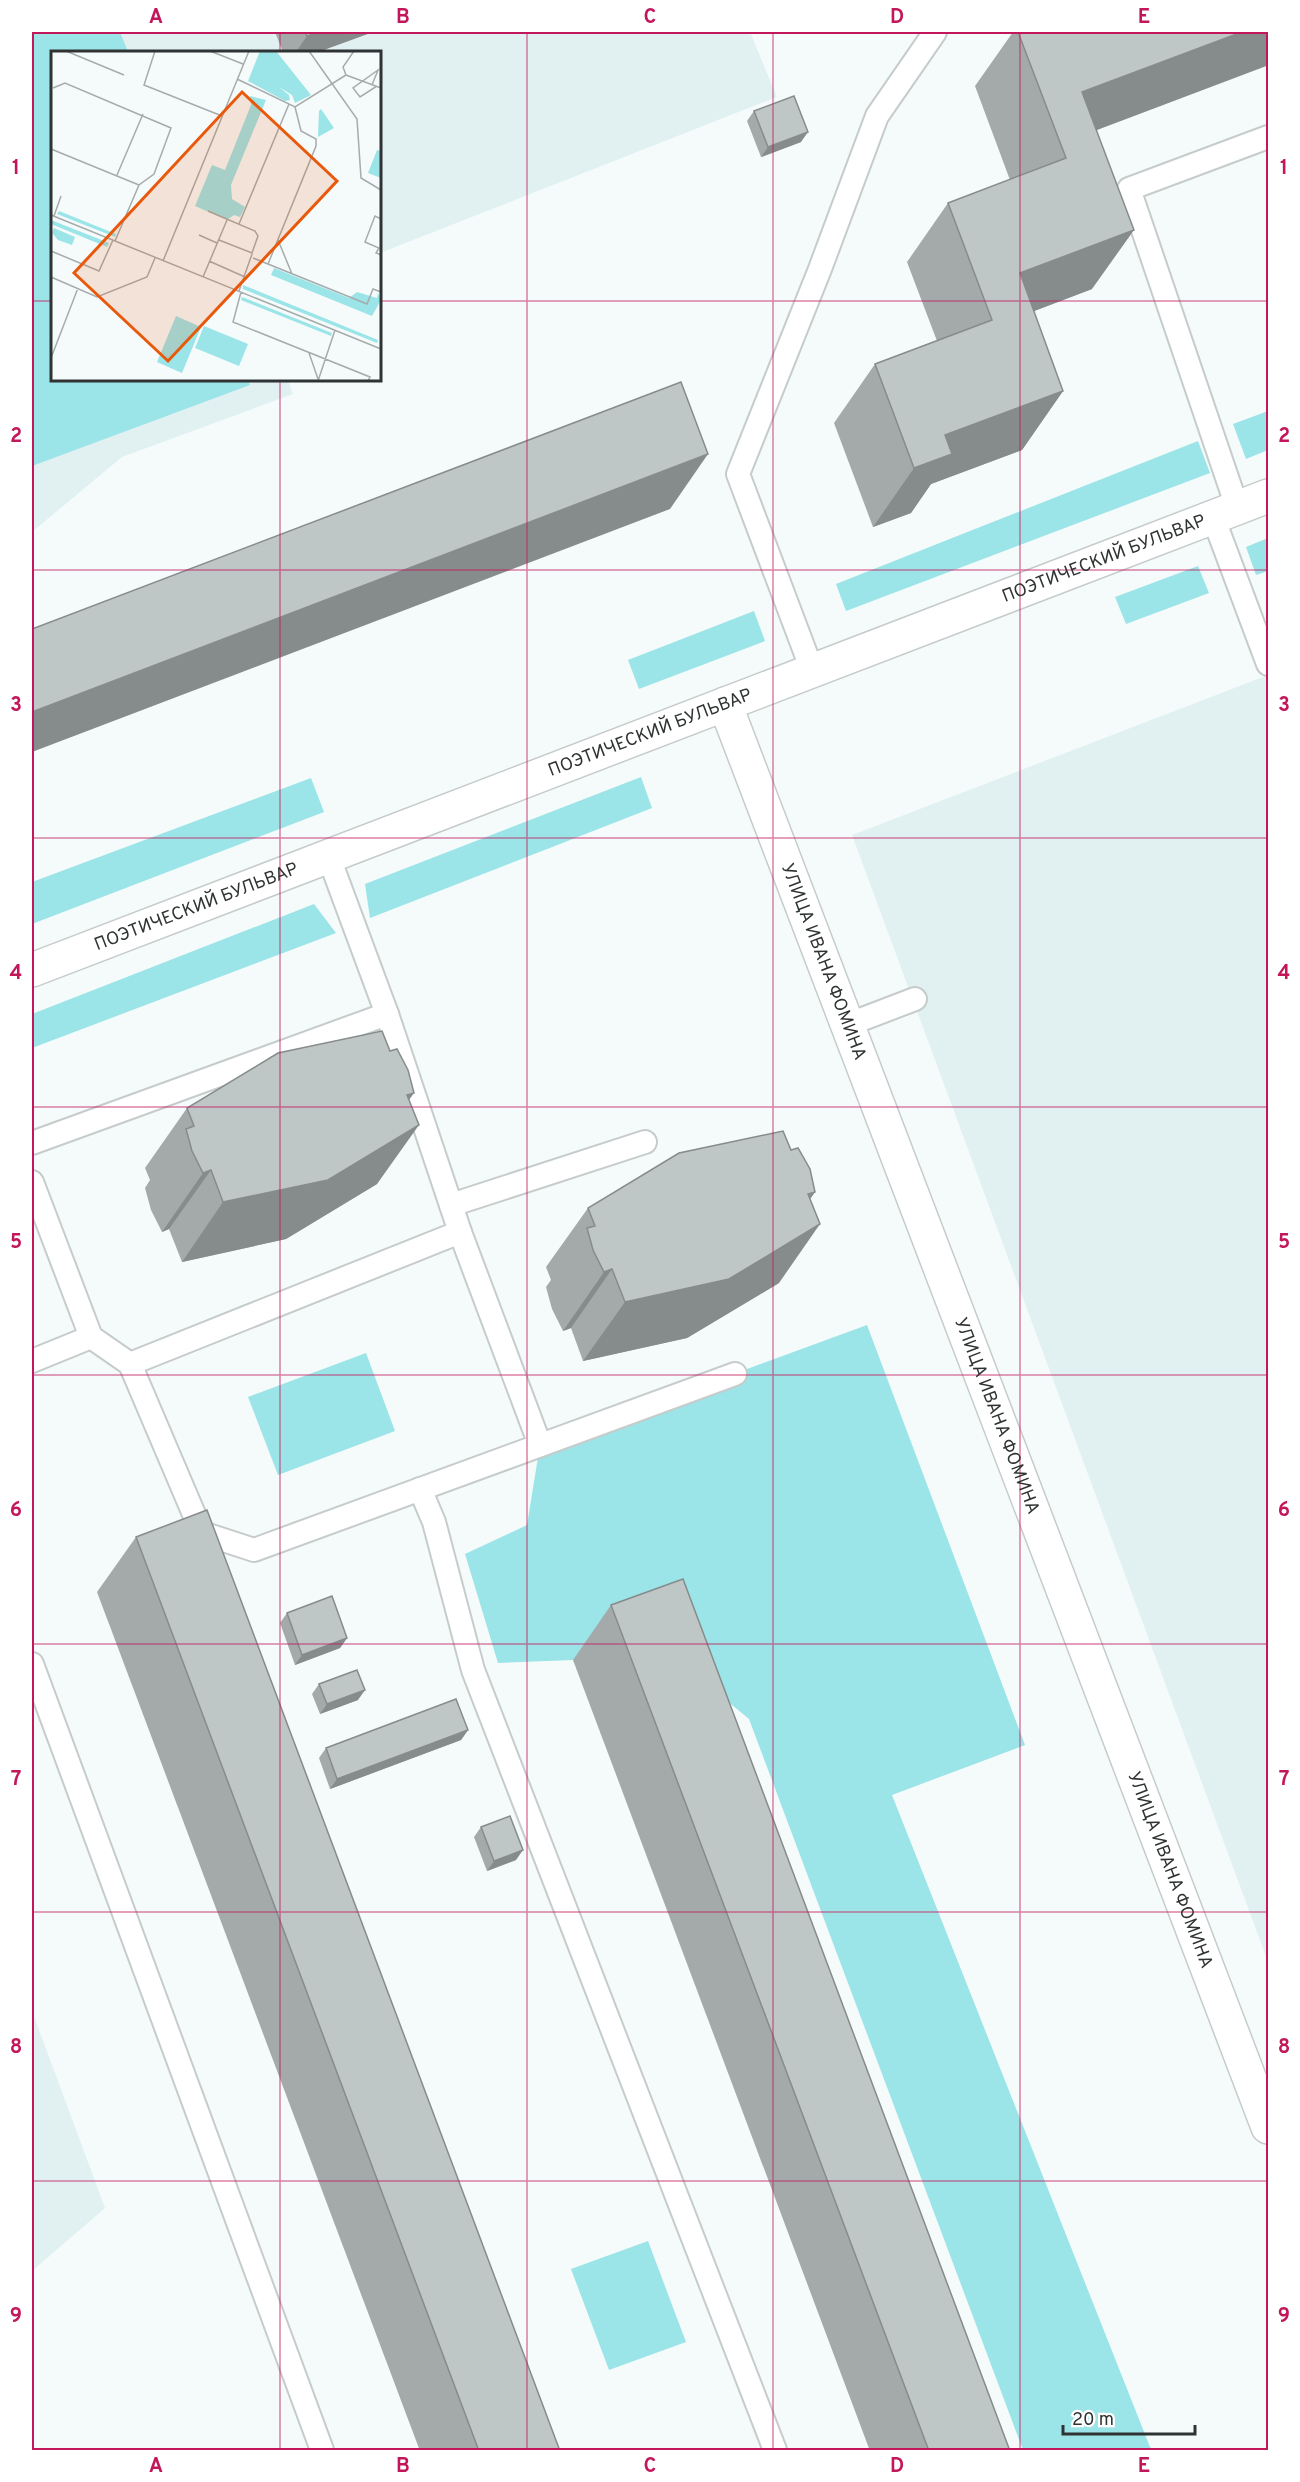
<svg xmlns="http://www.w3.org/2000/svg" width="1300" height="2482" font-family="Overpass,sans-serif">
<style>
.built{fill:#e1f1f2}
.green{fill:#9be4e8}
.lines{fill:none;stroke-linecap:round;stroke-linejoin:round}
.lane-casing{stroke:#c6cccc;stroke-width:26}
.street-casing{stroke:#c6cccc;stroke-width:36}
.lane{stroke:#fff;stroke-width:22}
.street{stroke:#fff;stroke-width:33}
.wall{fill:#a4aaaa}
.shaded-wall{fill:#868b8b}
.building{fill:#bfc6c6;stroke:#868b8b;stroke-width:1.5}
.grid{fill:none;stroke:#c2185b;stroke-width:1.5;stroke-opacity:0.55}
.labels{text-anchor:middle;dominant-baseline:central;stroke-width:4.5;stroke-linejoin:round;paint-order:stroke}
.street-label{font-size:18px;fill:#303333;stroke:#fff}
.inset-road{fill:none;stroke:#a6abab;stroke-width:1.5}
.view{fill:#e8590c;fill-opacity:0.15;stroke:#e8590c;stroke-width:3}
.inset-edge{fill:none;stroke:#303333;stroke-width:3}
.neatline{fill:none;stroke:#c2185b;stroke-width:2}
.grid-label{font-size:20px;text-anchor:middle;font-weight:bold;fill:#c2185b}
</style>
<rect width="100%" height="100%" fill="#f5fbfb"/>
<!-- built -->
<g class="built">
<polygon points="32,32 750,32 777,97 380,253 380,52 52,52 52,380 288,380 293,394 122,457 32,532"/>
<polygon points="1268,675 1268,1962 852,835"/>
<polygon points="32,2011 105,2208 32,2271"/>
</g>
<!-- green -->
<g class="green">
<polygon points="32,32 120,32 128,52 52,52 52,380 248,380 250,385 32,466"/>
<polygon points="1268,411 1268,450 1246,459 1233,424"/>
<polygon points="1198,441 1210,473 846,611 836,584"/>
<polygon points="1268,538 1268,571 1256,575 1246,547"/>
<polygon points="1198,566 1209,593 1126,624 1115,597"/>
<polygon points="754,611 765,641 639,689 628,660"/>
<polygon points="641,777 652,808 370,918 365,884"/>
<polygon points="311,778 324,812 32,924 32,882"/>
<polygon points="314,904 336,933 32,1048 32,1014"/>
<polygon points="867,1325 1025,1745 892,1795 1150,2447 1154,2450 1023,2450 749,1719 645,1633 573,1660 498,1663 465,1554 527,1525 540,1445"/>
<polygon points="366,1353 395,1431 278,1475 248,1397"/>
<polygon points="648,2241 686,2342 609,2370 571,2269"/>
</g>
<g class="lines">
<defs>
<g id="lane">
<polyline points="1237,507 1129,189 1268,137"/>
<polyline points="1213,517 1268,664"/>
<polyline points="812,670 738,474 820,269 877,116 935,32"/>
<polyline points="328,855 387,1014 460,1232 540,1445"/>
<polyline points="847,1025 915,999"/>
<polyline points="32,1143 387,1014"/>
<polyline points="32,1182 91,1337 130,1364"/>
<polyline points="451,1205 645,1142"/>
<polyline points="460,1232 130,1364 202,1533 254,1550 735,1374"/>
<polyline points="32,1361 91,1337"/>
<polyline points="420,1489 434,1522 473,1670 775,2450"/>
<polyline points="32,1664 322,2450"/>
</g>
<g id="street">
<path id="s1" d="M725,704L1268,2127"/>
<path id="s2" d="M32,970L1268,496"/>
</g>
</defs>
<!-- lane casing -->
<use href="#lane" class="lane-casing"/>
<!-- street casing -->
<use href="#street" class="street-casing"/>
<!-- lane -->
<use href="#lane" class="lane"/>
<!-- street -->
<use href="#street" class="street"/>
</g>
<!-- wall -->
<g class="wall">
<polygon points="275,32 373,32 318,52 283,52"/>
<polygon points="1013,32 1269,32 1096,130 1092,289 1034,311 1063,391 1022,450 931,484 911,513 873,527 834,423 875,364 937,341 907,262 948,203 1010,180 975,86"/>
<polygon points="754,111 801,142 761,157 747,121"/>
<polygon points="409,1099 377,1184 286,1239 182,1262 169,1229 162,1232 151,1210 145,1188 150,1180 145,1168 187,1108"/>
<polygon points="815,1192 810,1199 779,1283 687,1338 583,1361 571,1328 563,1331 552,1309 546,1287 551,1280 546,1267 588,1208"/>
<polygon points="136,1537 560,2451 420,2451 97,1592"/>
<polygon points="611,1605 1010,2451 870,2451 573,1660"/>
<polygon points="287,1613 347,1638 340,1648 295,1665 280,1623"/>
<polygon points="319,1684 358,1700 320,1714 312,1694"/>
<polygon points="468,1730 461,1740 330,1789 319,1758 326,1748"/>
<polygon points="481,1827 516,1860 487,1871 474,1837"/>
</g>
<!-- shaded-wall -->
<g class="shaded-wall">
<polygon points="319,32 373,32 318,52 296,52 307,36"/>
<polygon points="1242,32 1269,32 1269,65 1060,144 1082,92"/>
<polygon points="808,132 801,142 761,157 768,147"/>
<polygon points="1134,230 1092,289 985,330 992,320 1020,273"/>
<polygon points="1063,391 1022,450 931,484 911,513 873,527 914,468 945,435"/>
<polygon points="708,454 670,509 32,752 32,712"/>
<polygon points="414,1093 372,1152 407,1095"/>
<polygon points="419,1125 377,1184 286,1239 182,1262 223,1202"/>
<polygon points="211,1170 169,1229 162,1232 203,1173"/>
<polygon points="815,1192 773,1251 808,1194"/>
<polygon points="820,1224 779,1283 687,1338 583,1361 625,1302"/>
<polygon points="612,1269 571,1328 563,1331 604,1272"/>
<polygon points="347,1638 340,1648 295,1665 302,1655"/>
<polygon points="365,1690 358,1700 320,1714 327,1704"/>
<polygon points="468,1730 461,1740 330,1789 337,1779"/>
<polygon points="523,1850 516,1860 487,1871 494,1861"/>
</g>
<!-- building -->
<g class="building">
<polygon points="305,32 319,32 307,36"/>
<polygon points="1018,32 1242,32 1082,92 1134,230 1020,273 1063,391 945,435 952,454 914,468 875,364 992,320 948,203 1066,158"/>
<polygon points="794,96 808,132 768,147 754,111"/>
<polygon points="681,382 708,454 32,712 32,629"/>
<polygon points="382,1031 390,1051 397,1049 408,1070 414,1093 407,1095 419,1125 328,1180 223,1202 211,1170 203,1173 192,1151 186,1129 194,1126 187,1108 278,1053"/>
<polygon points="783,1131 791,1150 798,1148 810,1169 815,1192 808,1194 820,1224 729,1279 625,1302 612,1269 604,1272 593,1250 587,1228 595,1226 588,1208 679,1153"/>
<polygon points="207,1510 560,2451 479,2451 136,1537"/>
<polygon points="683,1579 1010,2451 929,2451 611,1605"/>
<polygon points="332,1596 347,1638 302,1655 287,1613"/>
<polygon points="357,1670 365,1690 327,1704 319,1684"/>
<polygon points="456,1699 468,1730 337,1779 326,1748"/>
<polygon points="510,1816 523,1850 494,1861 481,1827"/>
</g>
<!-- grid -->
<path class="grid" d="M280,32V52M527,32V2450M773,32V2450M1020,32V2450M32,301H52M380,301H1268M280,380V2450M32,570H1268M32,838H1268M32,1107H1268M32,1375H1268M32,1644H1268M32,1912H1268M32,2181H1268"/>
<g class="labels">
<!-- street labels -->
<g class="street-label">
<text stroke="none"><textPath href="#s2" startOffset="1148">ПОЭТИЧЕСКИЙ БУЛЬВАР</textPath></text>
<text stroke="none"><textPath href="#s2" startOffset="662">ПОЭТИЧЕСКИЙ БУЛЬВАР</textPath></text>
<text stroke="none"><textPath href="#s2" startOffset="176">ПОЭТИЧЕСКИЙ БУЛЬВАР</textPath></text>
<text stroke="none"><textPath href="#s1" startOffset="276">УЛИЦА ИВАНА ФОМИНА</textPath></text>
<text stroke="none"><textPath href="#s1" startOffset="762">УЛИЦА ИВАНА ФОМИНА</textPath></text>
<text stroke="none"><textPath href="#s1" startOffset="1248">УЛИЦА ИВАНА ФОМИНА</textPath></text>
</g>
</g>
<!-- overview -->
<g transform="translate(51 51)">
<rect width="330" height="330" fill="#f5fbfb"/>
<path d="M209,0H225L260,44L244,52L241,44L228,36L238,44L239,49L234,50L197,30ZM199,45L215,49L180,134L181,148L194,156L189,166L183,164L176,169L144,155L161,114L174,119L200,54ZM270,58L283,77L267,86L268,60ZM326,99L330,100V127L317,122ZM8,160L65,183L64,186L6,163ZM0,169L58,192L56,196L0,173ZM3,177L24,186L21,194L7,189L1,182ZM223,217L298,247L306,241L326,247L327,242L330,249L321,265L220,224ZM192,234L327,289L326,292L192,238ZM191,246L281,282L280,285L190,249ZM125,265L150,276L131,322L106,311ZM153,275L197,293L188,315L144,297Z" fill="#9be4e8"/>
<path class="inset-road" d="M15,0L73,24M104,0L93,34L171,65M159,0L192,13M258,0L306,68L310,127L330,139M295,24L330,37M295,24L292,16L303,0M186,28L244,56L295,24M321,34L327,19L302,37L309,46L326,35M2,37L14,32L120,77L103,123L88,134L64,190M0,98L88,134M66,124L92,63M157,160L204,180L207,185L201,202L168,189M0,164L330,298M3,165L10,145M330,168L324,165L314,191L328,197L325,202L330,204M188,173L238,53M148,184L166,192M227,189L241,223M0,200L48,220L62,189M202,207L316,253L322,238L330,241M112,210L198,0M158,210L194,226M217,213L265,95V88L250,80L244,56M0,226L46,246L96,226L104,207M152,226L176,169M188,240L201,203M190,241L182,271L319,326L317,330M258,302L267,328M0,307L27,237M267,330L284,279"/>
<path class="view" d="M191,41L286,130L117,310L23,222Z"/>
<rect width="330" height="330" class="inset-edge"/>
</g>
<!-- border -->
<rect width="1300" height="2482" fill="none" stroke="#ffffff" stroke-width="66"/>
<!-- scale -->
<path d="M1063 2425v9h132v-9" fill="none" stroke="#303333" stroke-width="3"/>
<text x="1072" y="2425" font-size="18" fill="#303333" stroke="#ffffff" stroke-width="4.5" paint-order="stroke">20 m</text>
<rect x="33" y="33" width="1234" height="2416" class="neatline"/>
<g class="grid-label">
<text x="156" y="23">A</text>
<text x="403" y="23">B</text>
<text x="650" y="23">C</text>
<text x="897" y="23">D</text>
<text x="1144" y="23">E</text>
<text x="16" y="174">1</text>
<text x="1284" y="174">1</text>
<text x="16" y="442">2</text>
<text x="1284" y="442">2</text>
<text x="16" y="711">3</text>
<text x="1284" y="711">3</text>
<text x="16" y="979">4</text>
<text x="1284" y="979">4</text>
<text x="16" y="1248">5</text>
<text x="1284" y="1248">5</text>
<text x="16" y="1516">6</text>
<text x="1284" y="1516">6</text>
<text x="16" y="1785">7</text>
<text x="1284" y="1785">7</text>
<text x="16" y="2053">8</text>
<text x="1284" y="2053">8</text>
<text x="16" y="2322">9</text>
<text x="1284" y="2322">9</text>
<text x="156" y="2472">A</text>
<text x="403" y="2472">B</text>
<text x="650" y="2472">C</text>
<text x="897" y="2472">D</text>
<text x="1144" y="2472">E</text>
</g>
</svg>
